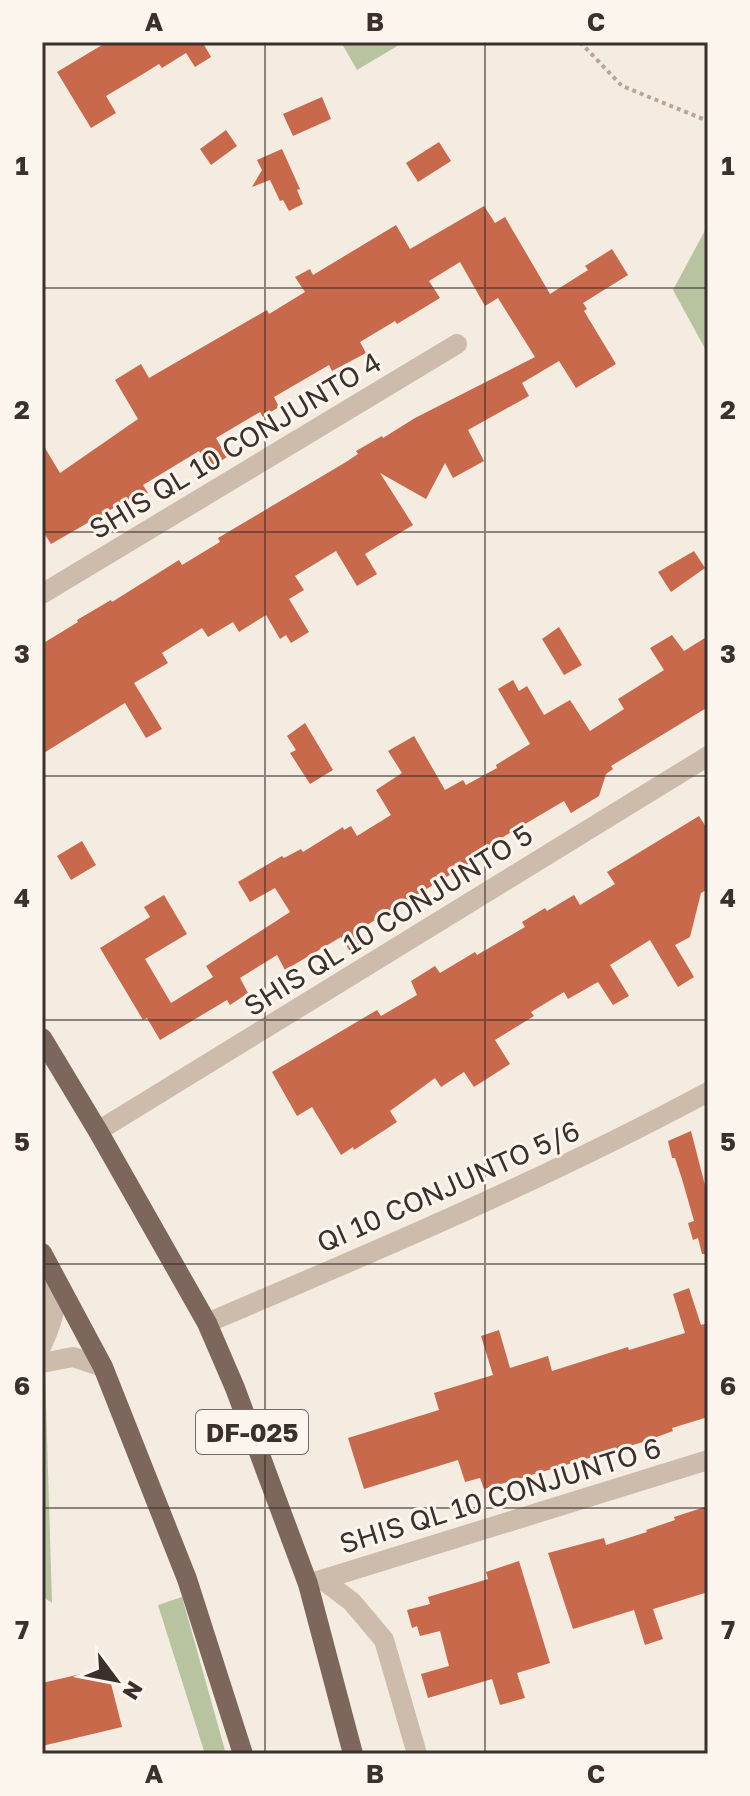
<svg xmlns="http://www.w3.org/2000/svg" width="750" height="1796" font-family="'Golos Text',sans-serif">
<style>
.green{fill:#b8c4a0}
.building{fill:#c8694b}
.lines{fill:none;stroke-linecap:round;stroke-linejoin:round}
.path{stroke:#b9a596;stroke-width:4;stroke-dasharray:4 4;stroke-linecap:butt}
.minor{stroke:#cdbbac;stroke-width:20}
.major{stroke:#7d675c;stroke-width:20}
.grid{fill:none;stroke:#3b302b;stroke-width:2;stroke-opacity:0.55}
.labels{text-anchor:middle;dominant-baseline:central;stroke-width:6;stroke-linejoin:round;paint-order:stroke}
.shield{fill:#fbf5ee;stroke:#756b66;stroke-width:2}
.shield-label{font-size:26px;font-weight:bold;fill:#3b302b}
.street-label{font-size:28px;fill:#3b302b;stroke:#fbf5ee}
.neatline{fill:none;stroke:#3b302b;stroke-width:3}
.grid-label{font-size:26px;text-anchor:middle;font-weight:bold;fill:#3b302b}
</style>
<rect width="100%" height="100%" fill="#f4ebe1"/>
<!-- green -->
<g class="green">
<polygon points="341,42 404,42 357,70"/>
<polygon points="708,225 708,354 673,290"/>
<polygon points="45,1372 52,1603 42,1596 42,1377"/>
<polygon points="182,1597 226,1754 205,1754 158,1605"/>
</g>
<!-- building -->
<g class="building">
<polygon points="107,42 205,42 203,43 211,57 195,67 186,53 162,68 159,64 143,74 106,96 116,113 91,128 57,72"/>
<polygon points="322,97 331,119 293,136 283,114"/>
<polygon points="226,130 237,146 211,165 200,149"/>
<polygon points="439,142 451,161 418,182 406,163"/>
<polygon points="282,149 300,189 297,190 303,204 289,211 283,200 280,201 270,180 252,187 262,170 257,160"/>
<polygon points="484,206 495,223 505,217 550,294 588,270 585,266 612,249 628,275 583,303 587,309 584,311 616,364 576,388 559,361 522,383 529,396 468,430 484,461 453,478 445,463 426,499 380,473 413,525 365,554 377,574 357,586 336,551 295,576 304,590 289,599 309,632 291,643 286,635 280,639 266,615 239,632 233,622 208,637 202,628 162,653 168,663 134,683 162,729 146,738 125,703 42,754 42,644 78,622 77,620 111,600 112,602 179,560 182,565 220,542 218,538 346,462 358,454 356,451 382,436 383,438 415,418 535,357 498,298 485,306 460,262 429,281 440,298 397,324 395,321 360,342 366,353 332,371 329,365 274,397 279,407 263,417 260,412 216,438 227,457 210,468 199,451 143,485 148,493 138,499 140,501 121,513 117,506 51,544 42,530 42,443 60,473 138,419 115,380 141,364 149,378 267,310 269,314 305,292 295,277 310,269 313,275 396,225 410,249"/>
<polygon points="694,551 705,568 671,592 658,572"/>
<polygon points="559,627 582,665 564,675 542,639"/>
<polygon points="672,635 684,651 708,636 708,707 611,766 613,769 606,774 599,796 571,813 564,801 503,837 506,841 357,931 365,944 351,953 341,937 285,970 277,955 240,978 248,993 230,1005 227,1000 160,1040 147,1018 143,1020 100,948 150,917 144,907 164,895 187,934 145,959 171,1003 213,977 206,966 290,912 275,888 250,902 238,882 282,856 284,858 301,849 303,852 343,827 344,830 351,826 357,836 391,815 376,790 402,773 388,751 414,736 445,790 463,780 466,785 497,768 496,765 530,744 498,689 513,680 519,691 527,686 544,715 570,700 590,731 624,709 618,699 664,670 650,648"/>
<polygon points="305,723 333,770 310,784 290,753 296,750 287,736"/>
<polygon points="699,816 708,830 708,889 701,893 690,937 675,945 694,977 678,987 650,940 610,965 629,996 613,1005 598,982 568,999 564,992 531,1012 534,1016 495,1040 510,1064 474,1087 464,1072 441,1087 435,1078 390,1111 397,1122 354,1150 353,1147 341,1155 312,1107 297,1116 272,1072 377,1010 381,1016 417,995 411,981 435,966 440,973 475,952 477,955 525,927 522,922 545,908 547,911 574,895 580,905 615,884 607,872"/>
<polygon points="82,841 96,865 71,880 57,856"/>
<polygon points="691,1131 708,1197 708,1254 702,1254 698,1238 693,1240 688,1223 694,1221 682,1179 675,1158 672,1158 668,1141"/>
<polygon points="689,1288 701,1325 708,1323 708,1417 672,1428 673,1431 643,1442 484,1489 480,1478 465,1482 458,1460 364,1489 348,1438 439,1410 434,1393 493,1375 481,1336 499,1330 510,1368 548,1356 552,1371 628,1347 629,1350 685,1333 673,1294"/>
<polygon points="708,1506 708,1592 653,1609 663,1639 645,1645 634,1610 573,1629 548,1553 604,1538 606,1545 647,1532 646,1530 675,1520 674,1517"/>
<polygon points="519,1561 550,1663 517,1673 525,1698 500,1705 492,1679 428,1698 421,1674 449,1666 440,1631 420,1636 417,1626 412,1628 407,1610 430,1604 428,1597 488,1579 486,1572"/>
<polygon points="107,1668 122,1727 42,1746 42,1683"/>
</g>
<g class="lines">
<!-- path -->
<polyline class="path" points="580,42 622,86 708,121"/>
<!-- minor -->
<g class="minor">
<polyline points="42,594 457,344"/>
<polyline points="98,1131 708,756"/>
<path d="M207,1323C376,1251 546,1179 708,1092"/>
<path d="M42,1345C53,1321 58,1305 54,1279"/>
<polyline points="42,1363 73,1357 103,1367"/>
<polyline points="323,1580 352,1602 384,1640 417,1754"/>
<polyline points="308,1584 708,1460"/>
</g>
<!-- major -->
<g class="major">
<polyline points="42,1038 98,1131 207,1323 235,1388 308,1584 353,1754"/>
<polyline points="42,1253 103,1367 187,1579 243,1754"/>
</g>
</g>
<!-- grid -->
<path class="grid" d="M265,42V1754M485,42V1754M42,288H708M42,532H708M42,776H708M42,1020H708M42,1264H708M42,1508H708"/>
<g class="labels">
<!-- shield labels -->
<rect class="shield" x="196" y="1410" width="112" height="44" rx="6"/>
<g class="shield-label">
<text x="252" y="1432">DF-025</text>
</g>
<!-- street labels -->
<g class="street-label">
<text transform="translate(235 445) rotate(-31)">SHIS QL 10 CONJUNTO 4</text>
<text transform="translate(388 920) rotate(-32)">SHIS QL 10 CONJUNTO 5</text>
<text transform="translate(448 1186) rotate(-24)">QI 10 CONJUNTO 5/6</text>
<text transform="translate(500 1495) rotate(-17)">SHIS QL 10 CONJUNTO 6</text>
</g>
</g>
<!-- border -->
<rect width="750" height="1796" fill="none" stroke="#fbf5ee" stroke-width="88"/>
<!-- north arrow -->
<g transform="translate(116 1680) rotate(122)" stroke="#fbf5ee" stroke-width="6" paint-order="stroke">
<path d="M0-6L14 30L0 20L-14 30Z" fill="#3b302b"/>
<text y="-12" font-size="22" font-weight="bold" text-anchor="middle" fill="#3b302b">N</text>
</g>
<rect x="44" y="44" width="662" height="1708" class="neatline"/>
<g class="grid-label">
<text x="154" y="31">A</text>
<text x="375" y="31">B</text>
<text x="596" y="31">C</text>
<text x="22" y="175">1</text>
<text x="728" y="175">1</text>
<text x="22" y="419">2</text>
<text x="728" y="419">2</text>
<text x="22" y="663">3</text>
<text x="728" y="663">3</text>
<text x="22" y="907">4</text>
<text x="728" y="907">4</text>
<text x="22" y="1151">5</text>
<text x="728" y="1151">5</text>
<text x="22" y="1395">6</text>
<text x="728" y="1395">6</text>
<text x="22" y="1639">7</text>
<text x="728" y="1639">7</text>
<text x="154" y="1783">A</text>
<text x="375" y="1783">B</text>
<text x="596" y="1783">C</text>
</g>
</svg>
